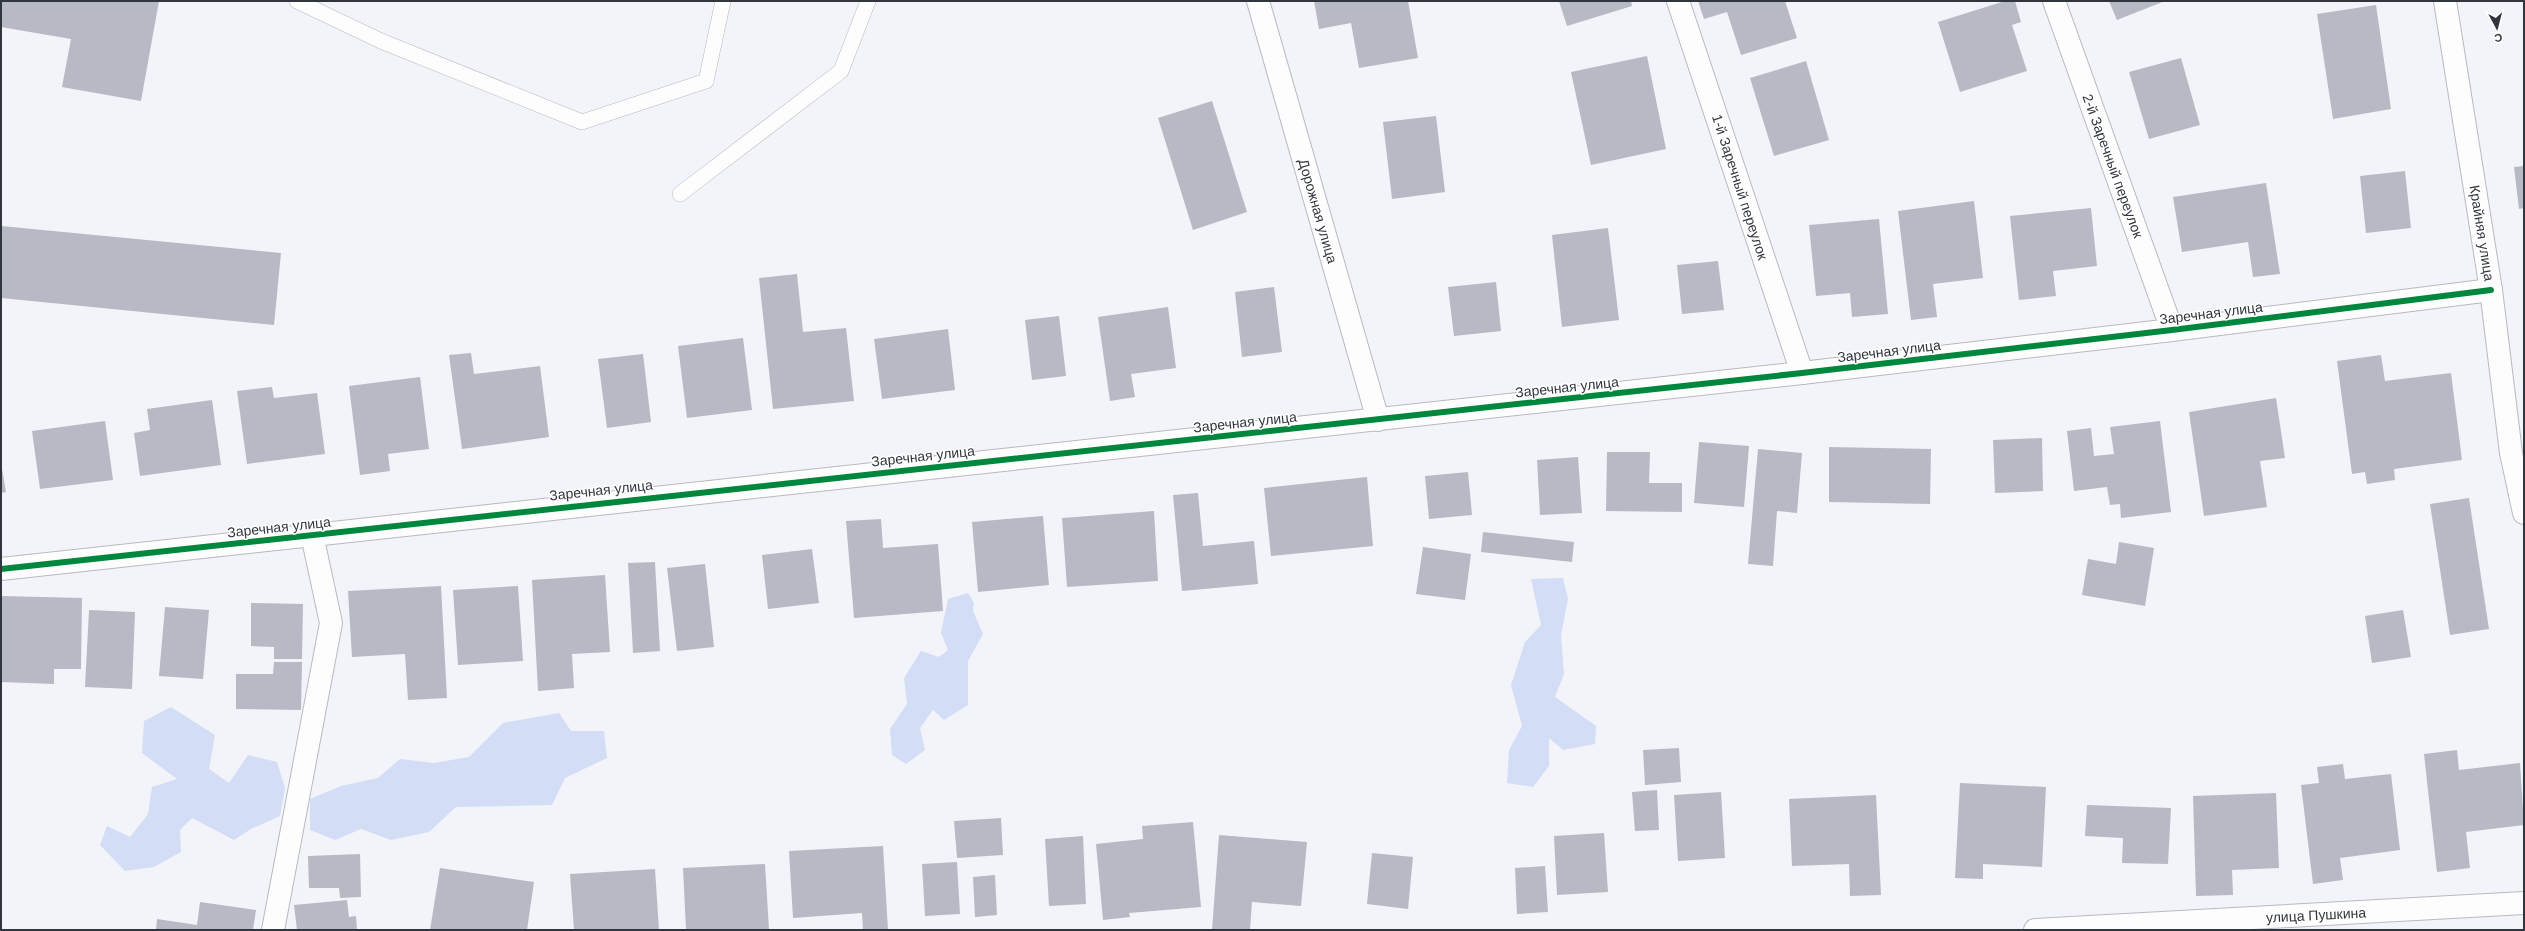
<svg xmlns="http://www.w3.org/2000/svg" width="2525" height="931" font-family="Helvetica,sans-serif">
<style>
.green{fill:#d4ddf6}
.building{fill:#b7bac4}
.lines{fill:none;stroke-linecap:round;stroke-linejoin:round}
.lane-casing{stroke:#b8bac1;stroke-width:16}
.street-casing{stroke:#b8bac1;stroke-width:24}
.lane{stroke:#fdfdfe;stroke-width:15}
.street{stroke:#fdfdfe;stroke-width:22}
.cycleway-casing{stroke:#fff;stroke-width:8}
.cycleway{stroke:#00873e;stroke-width:6}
.labels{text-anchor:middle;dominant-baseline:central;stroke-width:3;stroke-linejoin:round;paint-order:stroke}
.street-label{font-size:14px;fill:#31353e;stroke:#fff}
</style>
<rect width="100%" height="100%" fill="#f2f4f9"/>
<!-- green -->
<g class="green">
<polygon points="1563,578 1568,599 1561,635 1564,674 1555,697 1596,726 1595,744 1563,750 1549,738 1549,766 1533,787 1507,783 1509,750 1522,726 1511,685 1525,642 1541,625 1531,579"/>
<polygon points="968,593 974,603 973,611 983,634 968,661 968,705 944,720 933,710 920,728 925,750 906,764 892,755 890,729 907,704 904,678 921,651 939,657 948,650 941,633 948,599"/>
<polygon points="171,707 215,735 209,769 229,783 248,755 277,762 285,788 280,816 251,829 234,840 192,818 180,830 181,852 154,867 125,871 100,845 107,826 130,837 148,814 152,787 177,779 142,753 144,721"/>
<polygon points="559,713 571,731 604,731 607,758 565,778 552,805 456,807 429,832 391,840 361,829 335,840 310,830 310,799 341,786 378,778 400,759 434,763 469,757 503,723"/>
</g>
<!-- building -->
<g class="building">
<polygon points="1,1 159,1 141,101 62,87 71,39 1,27"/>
<polygon points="1314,1 1408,1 1418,58 1359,68 1351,23 1319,29"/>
<polygon points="1559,1 1631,1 1632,6 1567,26"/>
<polygon points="1698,1 1785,1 1797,38 1741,55 1727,12 1704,19"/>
<polygon points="2005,1 2015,1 2021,22 2012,25 2027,71 1960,92 1938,22"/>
<polygon points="2109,1 2165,1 2117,20"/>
<polygon points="2376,5 2391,109 2333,119 2317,14"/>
<polygon points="1647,56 1666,149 1591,165 1571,72"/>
<polygon points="2181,58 2200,125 2149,139 2129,72"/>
<polygon points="1806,61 1829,140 1774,156 1750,78"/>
<polygon points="1212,101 1247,212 1193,230 1158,118"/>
<polygon points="1436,116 1445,192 1392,199 1383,122"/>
<polygon points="2524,166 2524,208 2519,209 2514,167"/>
<polygon points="2405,171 2411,228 2366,233 2360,176"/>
<polygon points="2266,183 2280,274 2253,277 2248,242 2182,252 2173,197"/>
<polygon points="1974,201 1983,278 1933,284 1937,317 1911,320 1898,211"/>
<polygon points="2091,208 2097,266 2053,271 2056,296 2019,300 2010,216"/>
<polygon points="1879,219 1888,314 1852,317 1850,293 1816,296 1809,225"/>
<polygon points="1,226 281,253 274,325 1,298"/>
<polygon points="1608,228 1619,320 1562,327 1552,235"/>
<polygon points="1718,261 1724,310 1682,314 1677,265"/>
<polygon points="797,274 803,332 846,328 854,401 773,409 759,278"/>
<polygon points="1496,282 1501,331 1454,336 1448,287"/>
<polygon points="1274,287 1282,352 1242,357 1235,292"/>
<polygon points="1168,307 1176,368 1131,374 1135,397 1110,401 1098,317"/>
<polygon points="1059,316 1066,376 1032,380 1025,320"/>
<polygon points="948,329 955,390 882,399 874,339"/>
<polygon points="743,338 752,410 687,418 678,346"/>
<polygon points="471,353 474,374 540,366 549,437 462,449 449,355"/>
<polygon points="643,354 651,422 607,428 598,359"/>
<polygon points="2381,355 2385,381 2451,373 2462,460 2394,469 2395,480 2367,484 2365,472 2352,474 2337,361"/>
<polygon points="420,377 429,449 388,454 390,471 360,475 349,386"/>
<polygon points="272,387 274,398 317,393 325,454 247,464 237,391"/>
<polygon points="2276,398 2285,458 2260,461 2267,507 2204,516 2189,412"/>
<polygon points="212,400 221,465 140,476 134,433 150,430 147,409"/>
<polygon points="105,421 113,480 40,489 32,431"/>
<polygon points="2160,421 2171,512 2121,518 2120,504 2110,505 2107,487 2074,491 2067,431 2091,428 2094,456 2114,454 2110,427"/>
<polygon points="2042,438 2043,491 1995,493 1993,440"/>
<polygon points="1699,442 1749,446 1744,507 1694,503"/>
<polygon points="1829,447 1931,449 1930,504 1829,502"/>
<polygon points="1758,449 1802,453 1797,513 1777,511 1773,566 1748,564"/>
<polygon points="1607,452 1650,452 1649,483 1682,483 1682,512 1606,511"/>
<polygon points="1578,457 1582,513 1540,515 1537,460"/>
<polygon points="1,463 6,492 1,493"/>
<polygon points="1468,472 1472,515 1429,519 1425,476"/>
<polygon points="1367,477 1373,546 1271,556 1264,488"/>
<polygon points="1198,493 1203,546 1254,541 1258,584 1182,591 1173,495"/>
<polygon points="2469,498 2489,629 2450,635 2430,504"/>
<polygon points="1154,511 1158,581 1067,587 1062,518"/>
<polygon points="1043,516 1049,585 978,592 972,522"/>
<polygon points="881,519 883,548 938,544 943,611 854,618 846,521"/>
<polygon points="1483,532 1574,542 1572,562 1481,552"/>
<polygon points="2119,542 2154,548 2145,606 2082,595 2088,559 2116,564"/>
<polygon points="1423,547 1471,554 1465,600 1416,594"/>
<polygon points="812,549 819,603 768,609 762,555"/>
<polygon points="655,562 660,651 633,653 628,563"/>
<polygon points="705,564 714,647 677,651 667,568"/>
<polygon points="605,575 610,652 572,654 574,688 538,691 532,580"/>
<polygon points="441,586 447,698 408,700 405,654 352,657 348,591"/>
<polygon points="518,586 523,661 458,665 453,590"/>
<polygon points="1,596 82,598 81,669 54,669 54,684 1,682"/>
<polygon points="251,603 303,604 302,659 274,659 274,647 251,646"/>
<polygon points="165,607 209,610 203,679 159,676"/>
<polygon points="89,610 135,612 132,689 85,687"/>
<polygon points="2403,610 2411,657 2372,663 2365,616"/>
<polygon points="274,662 302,662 301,710 236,709 236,674 273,674"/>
<polygon points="1679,748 1681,782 1645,785 1643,750"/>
<polygon points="2457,750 2459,770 2520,763 2524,825 2466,832 2470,868 2437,872 2424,754"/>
<polygon points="2343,764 2345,779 2391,774 2400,850 2340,858 2343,880 2313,884 2301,785 2319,783 2317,767"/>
<polygon points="1960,783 2046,787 2042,867 1983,864 1983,879 1955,878"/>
<polygon points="1657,790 1659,830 1635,831 1632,792"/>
<polygon points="1721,792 1725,858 1678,861 1674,795"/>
<polygon points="2276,793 2279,868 2232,870 2233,895 2196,896 2193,796"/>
<polygon points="1876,795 1881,895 1850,896 1849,864 1792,866 1789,799"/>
<polygon points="2087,805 2171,808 2168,864 2122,863 2123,838 2085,836"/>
<polygon points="1001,818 1003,855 957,858 954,821"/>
<polygon points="1193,822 1201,907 1129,913 1130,917 1103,920 1096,844 1143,839 1142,826"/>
<polygon points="1604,833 1608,892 1557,895 1554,836"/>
<polygon points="1219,835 1307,842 1301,906 1252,902 1250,930 1212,930"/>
<polygon points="1083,836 1086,904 1049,906 1045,839"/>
<polygon points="883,846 888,930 863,930 862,913 793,918 789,851"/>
<polygon points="1372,853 1413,857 1408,909 1367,904"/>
<polygon points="360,854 361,897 340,898 339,888 309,888 308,856"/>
<polygon points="957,862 960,914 925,916 922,864"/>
<polygon points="765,864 769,929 686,930 683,868"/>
<polygon points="1545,866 1548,912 1517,914 1515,868"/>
<polygon points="440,868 534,882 527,930 430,930"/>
<polygon points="655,869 659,930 574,930 570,874"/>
<polygon points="995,875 997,915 975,917 973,877"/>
<polygon points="347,900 349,917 356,916 357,930 297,930 294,905"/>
<polygon points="200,902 256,910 253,930 156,930 157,919 197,925"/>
</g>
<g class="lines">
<defs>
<g id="lane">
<polyline points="297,1 381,41 582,122 706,81 723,1"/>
<polyline points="680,194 841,71 868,1"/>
</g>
<g id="street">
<polyline points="1258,1 1378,420"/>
<polyline points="1678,1 1802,373"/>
<polyline points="2054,1 2172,330"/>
<polyline points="2445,1 2491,290 2511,453 2524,513"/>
<polyline points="1,569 1802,373 2172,330 2491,290"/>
<polyline points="273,930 331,623 312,535"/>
<polyline points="2035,930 2524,903"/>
</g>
</defs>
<!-- lane casing -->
<use href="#lane" class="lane-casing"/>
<!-- street casing -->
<use href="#street" class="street-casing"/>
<!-- lane -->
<use href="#lane" class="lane"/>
<!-- street -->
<use href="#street" class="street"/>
<defs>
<polyline id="cycleway" points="1,569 1802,373 2172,330 2491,290"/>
</defs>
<!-- cycleway casing -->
<use href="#cycleway" class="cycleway-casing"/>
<!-- cycleway -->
<use href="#cycleway" class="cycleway"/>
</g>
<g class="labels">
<!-- street labels -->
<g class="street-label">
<text transform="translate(2113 166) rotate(70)">2-й Заречный переулок</text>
<text transform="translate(1740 187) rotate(72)">1-й Заречный переулок</text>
<text transform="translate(1318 211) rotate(74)">Дорожная улица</text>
<text transform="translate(2482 233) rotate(81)">Крайняя улица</text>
<text transform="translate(2211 313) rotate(-7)">Заречная улица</text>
<text transform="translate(1889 351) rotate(-7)">Заречная улица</text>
<text transform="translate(1567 387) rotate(-6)">Заречная улица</text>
<text transform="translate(1245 422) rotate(-6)">Заречная улица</text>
<text transform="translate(923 456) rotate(-6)">Заречная улица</text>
<text transform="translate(601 490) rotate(-6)">Заречная улица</text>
<text transform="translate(279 527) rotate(-6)">Заречная улица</text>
<text transform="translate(2316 915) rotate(-3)">улица Пушкина</text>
</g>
</g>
<!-- border -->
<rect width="2525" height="931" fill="none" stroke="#31353e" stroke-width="4"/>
<!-- north arrow -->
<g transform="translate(2497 28) rotate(173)" stroke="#ffffff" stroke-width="3" paint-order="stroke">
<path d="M0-3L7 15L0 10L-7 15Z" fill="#31353e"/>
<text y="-6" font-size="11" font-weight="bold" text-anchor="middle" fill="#31353e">С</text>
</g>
</svg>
